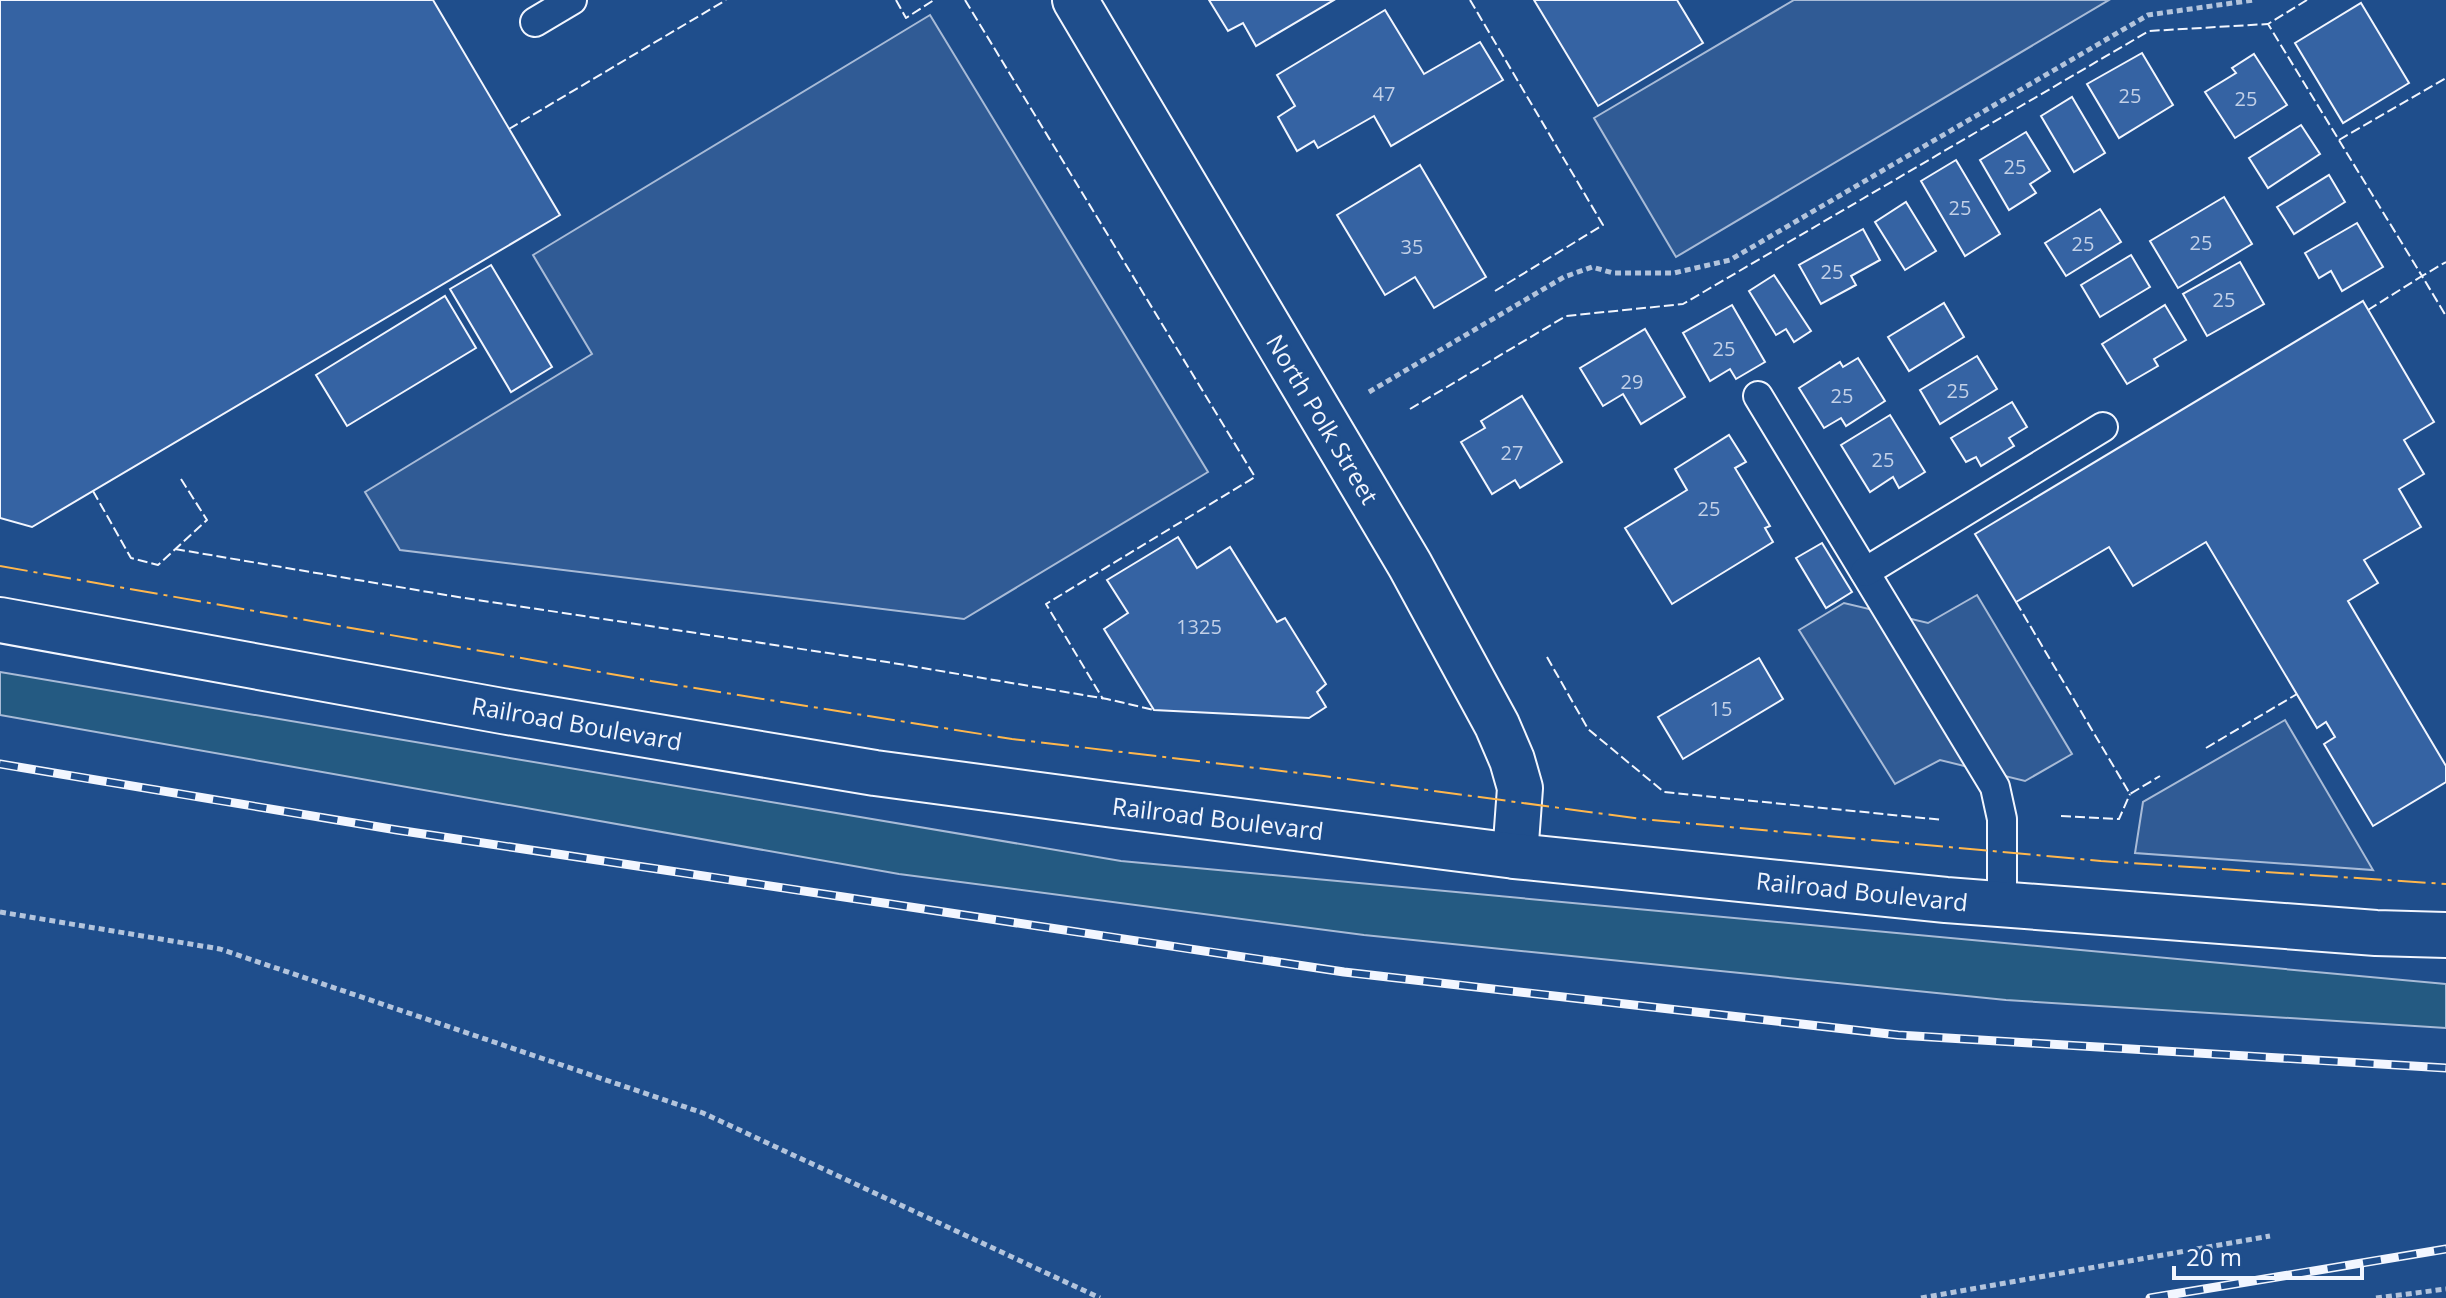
<svg xmlns="http://www.w3.org/2000/svg" width="2446" height="1298" font-family="'Open Sans',sans-serif">
<style>
.green{fill:#245a82;stroke:#a8bbd7;stroke-width:2}
.parking{fill:#305b95;stroke:#a8bbd7;stroke-width:2}
.building{fill:#3563a3;stroke:#f2f6ff;stroke-width:2}
.lines{fill:none;stroke-linecap:round;stroke-linejoin:round}
.service-casing{stroke:#f2f6ff;stroke-width:32}
.minor-casing{stroke:#f2f6ff;stroke-width:48}
.tertiary-casing{stroke:#f2f6ff;stroke-width:48}
.path{stroke:#b3c4dc;stroke-width:5;stroke-dasharray:6 4;stroke-linecap:butt}
.service{stroke:#1f4e8c;stroke-width:28}
.minor{stroke:#1f4e8c;stroke-width:44}
.tertiary{stroke:#1f4e8c;stroke-width:44}
.rail-casing{stroke:#f2f6ff;stroke-width:9}
.rail{stroke:#1f4e8c;stroke-width:6;stroke-dasharray:18;stroke-linecap:butt}
.fence{stroke:#f2f6ff;stroke-width:2;stroke-dasharray:10 4;stroke-linecap:butt}
.power{stroke:#ffb74d;stroke-width:2;stroke-dasharray:28 6 4 6;stroke-linecap:butt}
.labels{text-anchor:middle;dominant-baseline:central;stroke-width:6;stroke-linejoin:round;paint-order:stroke}
.number-label{font-size:20px;fill:#c3d1e8}
.street-label{font-size:24px;fill:#f2f6ff;stroke:#1f4e8c}
</style>
<rect width="100%" height="100%" fill="#1f4e8c"/>
<!-- green -->
<polygon class="green" points="0,672 1121,861 2446,984 2446,1028 2006,1000 1364,935 899,874 0,715"/>
<!-- parking -->
<g class="parking">
<polygon points="1794,0 2109,0 1676,257 1594,118"/>
<polygon points="930,15 1208,472 964,619 400,550 365,492 592,354 533,255"/>
<polygon points="1977,595 2072,754 2025,781 1940,760 1895,784 1799,630 1844,603 1928,623"/>
<polygon points="2285,720 2373,870 2135,853 2143,802"/>
</g>
<!-- building -->
<g class="building">
<polygon points="0,0 433,0 560,215 32,527 0,518"/>
<polygon points="1209,0 1334,0 1256,46 1243,23 1228,31"/>
<polygon points="1534,0 1677,0 1703,43 1598,106"/>
<polygon points="2361,3 2409,83 2343,123 2295,43"/>
<polygon points="1385,10 1424,74 1480,42 1503,80 1391,146 1374,116 1318,148 1314,141 1297,151 1278,117 1295,106 1277,75"/>
<polygon points="2142,53 2173,105 2119,138 2087,84"/>
<polygon points="2254,54 2287,105 2235,138 2205,92 2236,73 2232,68"/>
<polygon points="2072,97 2105,153 2074,172 2041,116"/>
<polygon points="2301,125 2320,154 2268,188 2249,158"/>
<polygon points="2026,132 2050,171 2030,184 2036,193 2009,210 1980,160"/>
<polygon points="1956,160 2000,234 1965,256 1921,181"/>
<polygon points="1420,165 1486,277 1434,308 1415,277 1385,295 1337,215"/>
<polygon points="2329,175 2345,202 2294,234 2277,207"/>
<polygon points="2224,197 2252,244 2178,288 2150,241"/>
<polygon points="1906,202 1936,251 1905,270 1875,222"/>
<polygon points="2100,209 2121,242 2066,276 2045,243"/>
<polygon points="2357,223 2383,267 2342,291 2331,271 2319,278 2305,253"/>
<polygon points="1863,229 1880,260 1851,276 1856,285 1821,304 1799,265"/>
<polygon points="2131,255 2150,287 2100,317 2081,285"/>
<polygon points="2240,262 2264,304 2207,336 2183,294"/>
<polygon points="491,265 552,367 511,392 450,289"/>
<polygon points="1774,275 1811,331 1794,342 1786,329 1776,335 1749,291"/>
<polygon points="445,296 476,348 347,426 316,375"/>
<polygon points="2363,301 2434,422 2404,440 2424,474 2399,489 2421,527 2364,560 2378,583 2348,601 2446,766 2446,782 2373,826 2324,744 2335,737 2326,722 2317,728 2206,542 2133,586 2109,547 2016,602 1975,534"/>
<polygon points="1944,303 1964,337 1909,371 1888,337"/>
<polygon points="1732,305 1765,362 1736,379 1730,369 1710,381 1683,333"/>
<polygon points="2165,305 2186,340 2154,359 2158,366 2127,384 2102,344"/>
<polygon points="1645,329 1685,397 1641,424 1623,394 1603,406 1580,368"/>
<polygon points="1977,356 1997,389 1940,424 1920,390"/>
<polygon points="1858,358 1885,401 1846,426 1841,418 1824,428 1799,388 1840,362 1843,367"/>
<polygon points="1522,396 1562,462 1520,488 1515,480 1492,494 1461,442 1485,428 1481,421"/>
<polygon points="2012,402 2027,427 2009,438 2014,446 1981,466 1976,457 1966,462 1951,438"/>
<polygon points="1890,415 1925,472 1899,488 1893,477 1870,492 1841,445"/>
<polygon points="1729,435 1746,462 1735,468 1770,526 1765,528 1773,542 1672,604 1625,528 1687,490 1675,469"/>
<polygon points="1178,537 1197,568 1230,547 1277,622 1285,618 1326,684 1317,692 1326,707 1309,718 1154,710 1104,629 1128,613 1107,580"/>
<polygon points="1822,543 1852,592 1826,608 1796,558"/>
<polygon points="1759,658 1783,699 1683,759 1658,717"/>
</g>
<g class="lines">
<defs>
<g id="service">
<polyline points="535,22 572,0"/>
<polyline points="1758,396 1995,787 2002,819 2002,905"/>
<polyline points="1865,572 2103,427"/>
</g>
<polyline id="minor" points="1075,0 1410,565 1497,725 1512,760 1520,788 1515,856"/>
<polyline id="tertiary" points="0,620 502,711 875,773 1114,805 1515,856 1946,900 2376,933 2446,935"/>
</defs>
<!-- service casing -->
<use href="#service" class="service-casing"/>
<!-- minor casing -->
<use href="#minor" class="minor-casing"/>
<!-- tertiary casing -->
<use href="#tertiary" class="tertiary-casing"/>
<!-- path -->
<g class="path">
<polyline points="1369,392 1564,277 1592,267 1613,273 1674,273 1730,260 2148,15 2254,0"/>
<polyline points="0,912 220,949 703,1113 1100,1298"/>
<polyline points="1921,1298 2270,1236"/>
<polyline points="2376,1298 2446,1289"/>
</g>
<!-- service -->
<use href="#service" class="service"/>
<!-- minor -->
<use href="#minor" class="minor"/>
<!-- tertiary -->
<use href="#tertiary" class="tertiary"/>
<defs>
<g id="rail">
<polyline points="0,764 397,830 1344,972 1898,1035 2446,1068"/>
<polyline points="2150,1298 2446,1249"/>
</g>
</defs>
<!-- rail casing -->
<use href="#rail" class="rail-casing"/>
<!-- rail -->
<use href="#rail" class="rail"/>
<!-- fence -->
<g class="fence">
<polyline points="896,0 906,18 934,0"/>
<polyline points="965,0 1255,477 1046,604 1103,699"/>
<polyline points="1470,0 1603,225 1495,291"/>
<polyline points="2307,0 2268,24 2422,276 2446,262"/>
<polyline points="509,129 726,0"/>
<polyline points="2339,140 2446,78"/>
<polyline points="2368,310 2422,276 2446,316"/>
<polyline points="1410,409 1566,316 1683,304 2149,31 2268,24"/>
<polyline points="93,491 131,558 158,565 207,520 181,479"/>
<polyline points="175,549 458,597 887,662 1107,699 1154,710"/>
<polyline points="2016,602 2130,794 2160,776"/>
<polyline points="1547,657 1588,729 1664,792 1943,820"/>
<polyline points="2206,748 2297,694"/>
<polyline points="2061,816 2119,819 2130,794"/>
</g>
<!-- power -->
<polyline class="power" points="0,566 651,681 1012,739 1324,776 1641,819 2101,861 2446,884"/>
</g>
<g class="labels">
<!-- number labels -->
<g class="number-label">
<text x="1384" y="93">47</text>
<text x="2130" y="95">25</text>
<text x="2246" y="98">25</text>
<text x="2015" y="166">25</text>
<text x="1960" y="207">25</text>
<text x="2201" y="242">25</text>
<text x="2083" y="243">25</text>
<text x="1412" y="246">35</text>
<text x="1832" y="271">25</text>
<text x="2224" y="299">25</text>
<text x="1724" y="348">25</text>
<text x="1632" y="381">29</text>
<text x="1958" y="390">25</text>
<text x="1842" y="395">25</text>
<text x="1512" y="452">27</text>
<text x="1883" y="459">25</text>
<text x="1709" y="508">25</text>
<text x="1199" y="626">1325</text>
<text x="1721" y="708">15</text>
</g>
<!-- street labels -->
<g class="street-label">
<text transform="translate(1323 419) rotate(59)">North Polk Street</text>
<text transform="translate(577 723) rotate(10)">Railroad Boulevard</text>
<text transform="translate(1218 818) rotate(7)">Railroad Boulevard</text>
<text transform="translate(1862 891) rotate(6)">Railroad Boulevard</text>
</g>
</g>
<!-- scale -->
<path d="M2174 1266v12h188v-12" fill="none" stroke="#f2f6ff" stroke-width="4"/>
<text x="2186" y="1266" font-size="24" fill="#f2f6ff" stroke="#1f4e8c" stroke-width="6" paint-order="stroke">20 m</text>
</svg>
